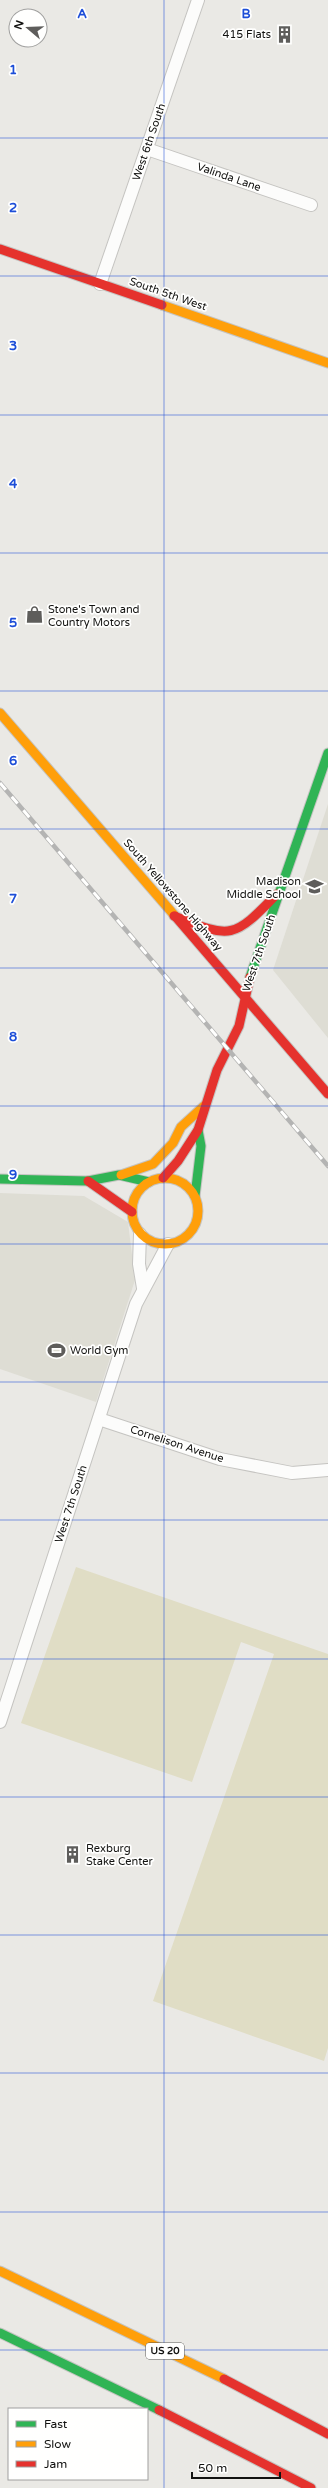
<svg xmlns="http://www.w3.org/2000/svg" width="328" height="2488" font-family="'Varela Round',sans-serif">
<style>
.built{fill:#deddd4}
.green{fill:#e0ddc5}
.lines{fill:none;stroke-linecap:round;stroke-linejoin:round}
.street-casing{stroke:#c5c4c1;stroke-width:14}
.fast-casing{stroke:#c5c4c1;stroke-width:11}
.slow-casing{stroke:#c5c4c1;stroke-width:11}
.jam-casing{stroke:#c5c4c1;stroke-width:11}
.street{stroke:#fcfcfb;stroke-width:12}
.fast{stroke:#30b455;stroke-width:9}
.slow{stroke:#ff9f0a;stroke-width:9}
.jam{stroke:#e5322d;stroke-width:9}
.rail-casing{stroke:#b4b4b3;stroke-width:4.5}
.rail{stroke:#fffffe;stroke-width:3;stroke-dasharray:9;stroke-linecap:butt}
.grid{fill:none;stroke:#1d4ed8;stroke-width:1;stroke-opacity:0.55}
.labels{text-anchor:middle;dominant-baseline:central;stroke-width:3.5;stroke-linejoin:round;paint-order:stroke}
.shield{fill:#fffffe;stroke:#595957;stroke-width:1}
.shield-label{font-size:10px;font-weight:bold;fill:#121210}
.poi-label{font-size:11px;fill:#121210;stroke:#fffffe;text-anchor:start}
.street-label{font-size:11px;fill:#121210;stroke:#fffffe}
.grid-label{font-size:13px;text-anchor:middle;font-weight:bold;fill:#1d4ed8;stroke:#fffffe;stroke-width:3.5;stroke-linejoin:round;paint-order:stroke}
</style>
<rect width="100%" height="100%" fill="#eae9e5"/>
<!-- built -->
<g class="built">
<polygon points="328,804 328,1038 273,970"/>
<polygon points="0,1193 84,1196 128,1222 135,1280 96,1402 0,1369"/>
</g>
<!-- green -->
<polygon class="green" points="76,1567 328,1654 328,2048 324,2061 153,2001 274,1654 241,1642 192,1782 21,1723"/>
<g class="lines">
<defs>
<g id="street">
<polyline points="147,149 311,205"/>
<polyline points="100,284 198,0"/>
<polyline points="140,1234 139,1264 143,1288"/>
<polyline points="99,1419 220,1459 292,1473 328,1470"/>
<polyline points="0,1722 136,1304 168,1244"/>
</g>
<g id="fast">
<polyline points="250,977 328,753"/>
<polyline points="0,1179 88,1181 119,1175 149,1182"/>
<polyline points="195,1196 201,1146 198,1130"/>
<polyline points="0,2333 159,2410"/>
</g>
<g id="slow">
<polyline points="162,305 328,363"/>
<polyline points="0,713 175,916"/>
<polyline points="121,1175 153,1164 173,1143 181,1127 204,1106"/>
<circle cx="165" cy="1211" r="33"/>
<polyline points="0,2271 224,2379"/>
</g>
<g id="jam">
<polyline points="0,249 162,305"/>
<path d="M174,916C232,939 233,939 277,894"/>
<polyline points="175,916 328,1094"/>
<polyline points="163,1178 178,1161 198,1130 217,1070 239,1026 250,977"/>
<polyline points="88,1181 132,1212"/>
<polyline points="224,2379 328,2434"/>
<polyline points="159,2410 311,2488"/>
</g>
</defs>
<!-- street casing -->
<use href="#street" class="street-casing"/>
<!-- fast casing -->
<use href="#fast" class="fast-casing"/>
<!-- slow casing -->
<use href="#slow" class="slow-casing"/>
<!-- jam casing -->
<use href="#jam" class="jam-casing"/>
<!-- street -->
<use href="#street" class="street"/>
<!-- fast -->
<use href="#fast" class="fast"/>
<!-- slow -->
<use href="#slow" class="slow"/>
<!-- jam -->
<use href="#jam" class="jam"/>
<defs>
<polyline id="rail" points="0,783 328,1166"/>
</defs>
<!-- rail casing -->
<use href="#rail" class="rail-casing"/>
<!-- rail -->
<use href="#rail" class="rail"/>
</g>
<!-- grid -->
<path class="grid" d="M164,0V2488M0,138H328M0,276H328M0,415H328M0,553H328M0,691H328M0,829H328M0,968H328M0,1106H328M0,1244H328M0,1382H328M0,1520H328M0,1659H328M0,1797H328M0,1935H328M0,2073H328M0,2212H328M0,2350H328"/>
<!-- icons -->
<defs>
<symbol id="building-bare" viewBox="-9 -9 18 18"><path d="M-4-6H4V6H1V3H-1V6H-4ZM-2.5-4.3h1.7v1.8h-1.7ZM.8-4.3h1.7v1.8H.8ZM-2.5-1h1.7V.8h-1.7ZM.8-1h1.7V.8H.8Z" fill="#5e5d5b" stroke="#fffffe" stroke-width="2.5" paint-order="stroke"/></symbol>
<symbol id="shop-bare" viewBox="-9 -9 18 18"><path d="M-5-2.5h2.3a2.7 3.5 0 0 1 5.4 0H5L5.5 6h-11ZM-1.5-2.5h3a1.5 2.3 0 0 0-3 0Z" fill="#5e5d5b" stroke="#fffffe" stroke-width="2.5" paint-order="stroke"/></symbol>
<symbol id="school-bare" viewBox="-9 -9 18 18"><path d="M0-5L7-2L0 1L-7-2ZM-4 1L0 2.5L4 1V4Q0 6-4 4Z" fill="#5e5d5b" stroke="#fffffe" stroke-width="2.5" paint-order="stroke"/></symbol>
<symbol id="stadium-bare" viewBox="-9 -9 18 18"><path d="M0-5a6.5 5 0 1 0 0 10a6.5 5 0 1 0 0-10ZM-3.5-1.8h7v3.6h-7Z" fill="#5e5d5b" stroke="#fffffe" stroke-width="2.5" paint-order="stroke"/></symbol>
</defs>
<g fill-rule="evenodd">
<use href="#building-bare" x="272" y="22" width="25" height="25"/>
<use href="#shop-bare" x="22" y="602" width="25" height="25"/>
<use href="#school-bare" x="302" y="874" width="25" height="25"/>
<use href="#stadium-bare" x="44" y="1338" width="25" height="25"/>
<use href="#building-bare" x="60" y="1842" width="25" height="25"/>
</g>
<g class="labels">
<!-- shield labels -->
<rect class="shield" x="146" y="2343" width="38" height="16" rx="3"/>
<g class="shield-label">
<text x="165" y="2351">US 20</text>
</g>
<!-- poi labels -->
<g class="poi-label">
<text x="271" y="34" text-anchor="end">415 Flats</text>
<text x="48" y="609">Stone's Town and<tspan x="48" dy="13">Country Motors</tspan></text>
<text x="301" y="881" text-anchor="end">Madison<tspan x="301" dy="13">Middle School</tspan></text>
<text x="70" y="1350">World Gym</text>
<text x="86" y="1848">Rexburg<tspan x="86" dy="13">Stake Center</tspan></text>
</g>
<!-- street labels -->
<g class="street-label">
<text transform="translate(149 142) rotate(-71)">West 6th South</text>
<text transform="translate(229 177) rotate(19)">Valinda Lane</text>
<text transform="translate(168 294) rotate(19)">South 5th West</text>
<text transform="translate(173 895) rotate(49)">South Yellowstone Highway</text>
<text transform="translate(259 953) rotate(-71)">West 7th South</text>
<text transform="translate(177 1444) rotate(18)">Cornelison Avenue</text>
<text transform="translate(71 1504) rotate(-72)">West 7th South</text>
</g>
</g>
<g class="grid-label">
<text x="82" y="18">A</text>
<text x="246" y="18">B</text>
<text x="13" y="74">1</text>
<text x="13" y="212">2</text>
<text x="13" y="350">3</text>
<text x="13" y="488">4</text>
<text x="13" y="627">5</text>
<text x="13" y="765">6</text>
<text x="13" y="903">7</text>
<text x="13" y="1041">8</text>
<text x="13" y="1179">9</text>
</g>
<!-- legend -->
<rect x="8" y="2408" width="140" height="72" fill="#fffffe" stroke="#a0a09f"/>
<rect x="16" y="2421" width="20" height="6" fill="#30b455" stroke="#a0a09f"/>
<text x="44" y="2428" font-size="12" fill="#121210">Fast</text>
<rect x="16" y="2441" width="20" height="6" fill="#ff9f0a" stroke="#a0a09f"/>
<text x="44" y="2448" font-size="12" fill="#121210">Slow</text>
<rect x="16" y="2461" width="20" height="6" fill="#e5322d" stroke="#a0a09f"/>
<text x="44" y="2468" font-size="12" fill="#121210">Jam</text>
<!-- north arrow -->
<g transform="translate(28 28) rotate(289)"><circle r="19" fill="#fffffe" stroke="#a0a09f"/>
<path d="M0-3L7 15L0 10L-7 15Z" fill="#5e5d5b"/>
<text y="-6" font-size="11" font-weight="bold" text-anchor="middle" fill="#121210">N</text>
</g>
<!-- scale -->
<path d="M192 2472v6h88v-6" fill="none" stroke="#121210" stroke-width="2"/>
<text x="198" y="2472" font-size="12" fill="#121210" stroke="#fffffe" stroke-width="3" paint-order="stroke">50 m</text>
</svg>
